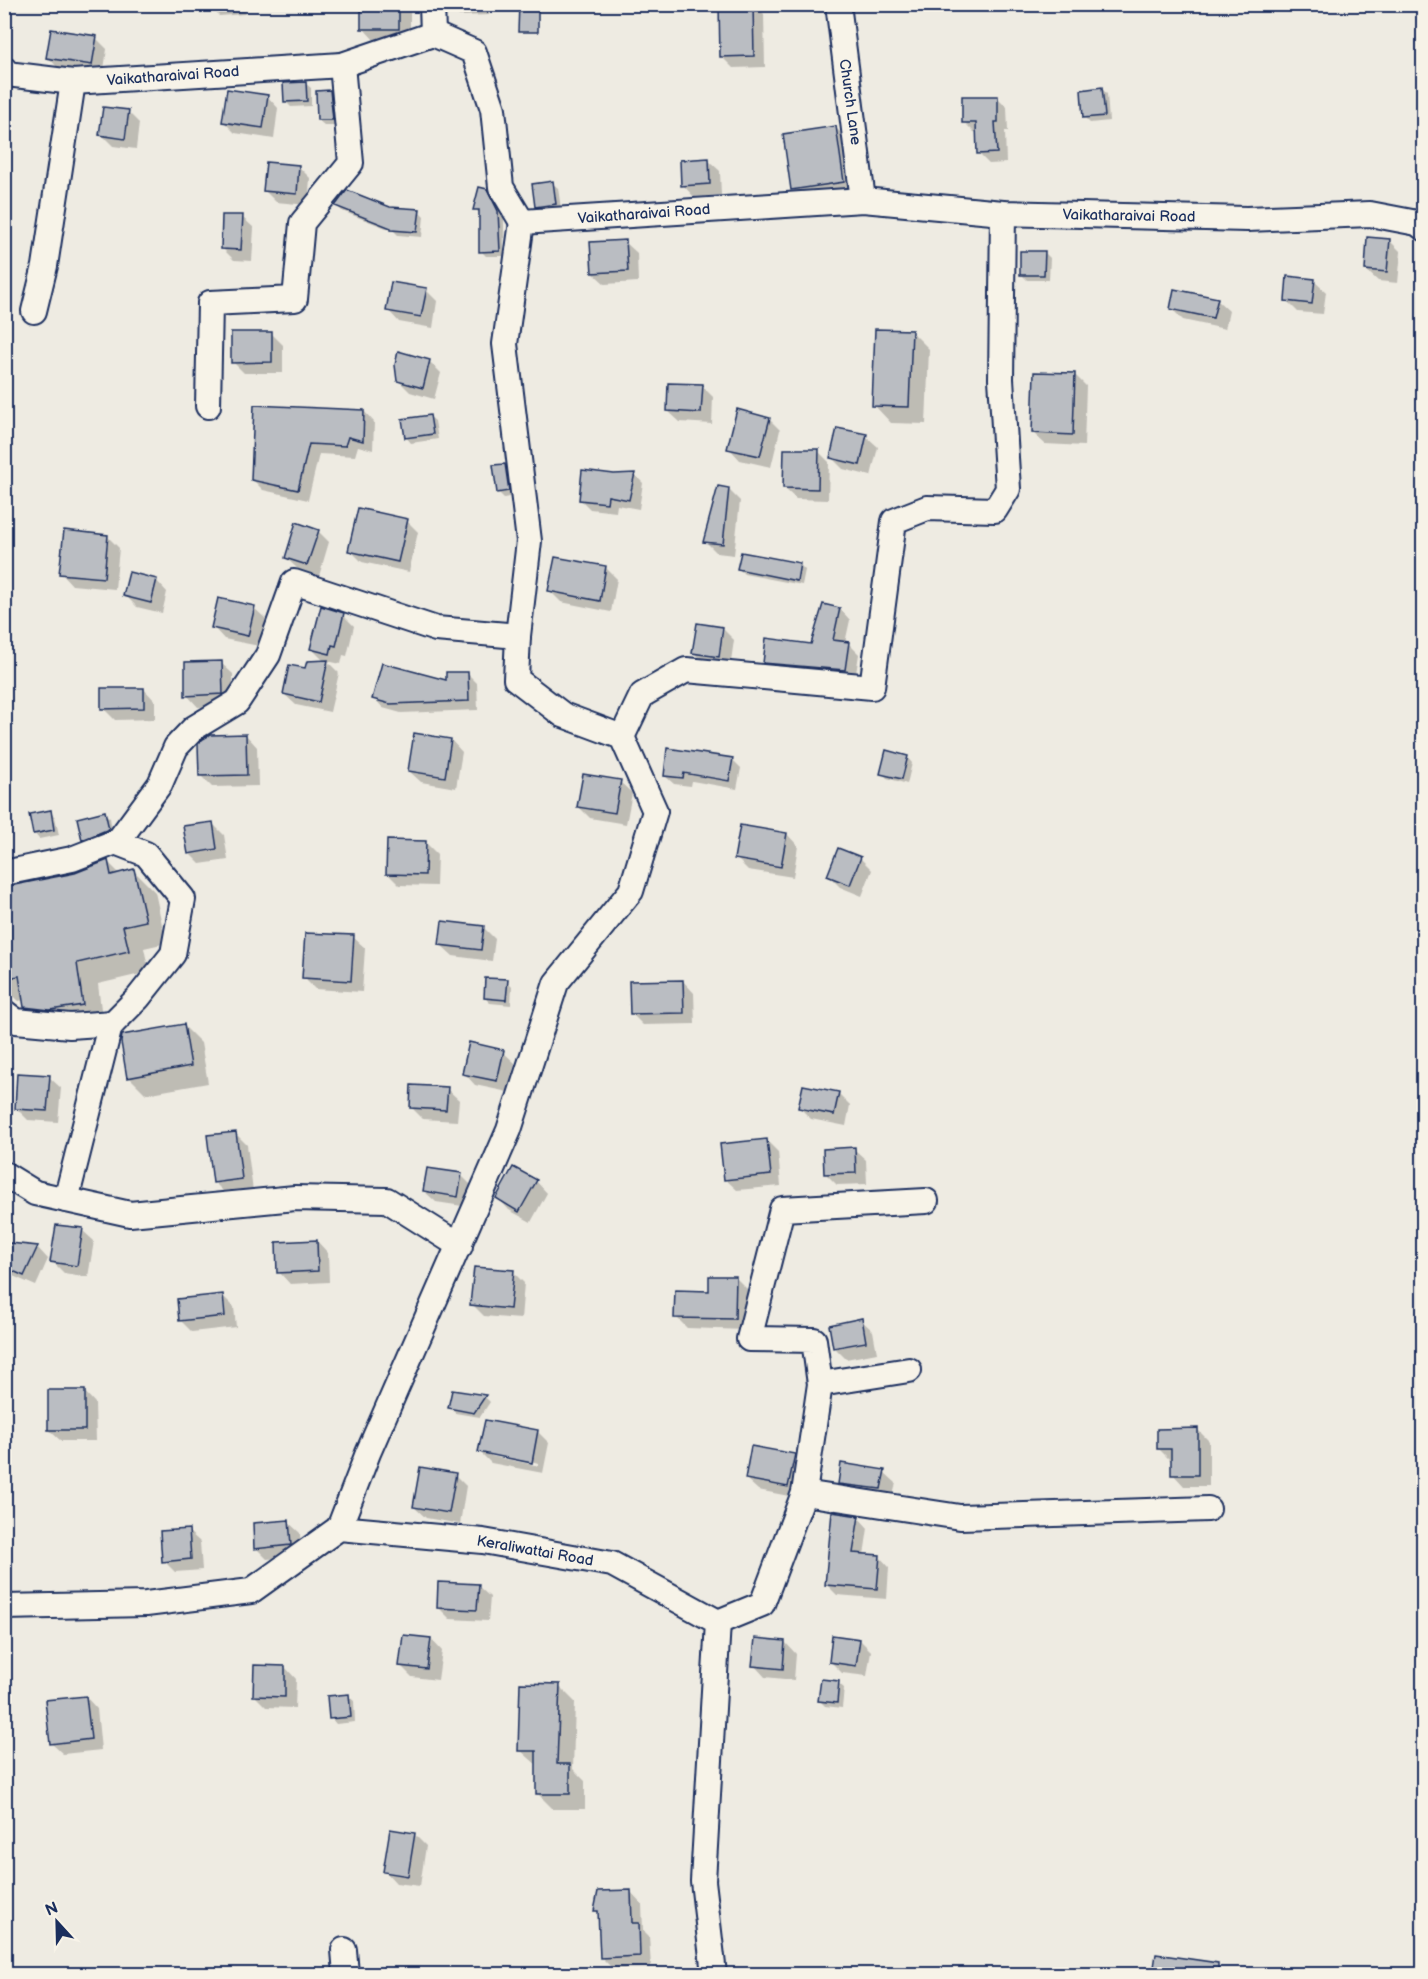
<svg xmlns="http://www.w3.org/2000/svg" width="1428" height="1979" font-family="'Balsamiq Sans',sans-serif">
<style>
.shadow{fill:#0003;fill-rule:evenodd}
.building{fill:#babdc2;stroke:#1b2f5e;stroke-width:1.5}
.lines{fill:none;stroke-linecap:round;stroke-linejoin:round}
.street-casing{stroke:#1b2f5e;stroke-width:28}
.street{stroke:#f7f3e8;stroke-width:24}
.labels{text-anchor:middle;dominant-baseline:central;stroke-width:4.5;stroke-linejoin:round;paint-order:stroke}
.street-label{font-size:15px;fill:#1b2f5e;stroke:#f7f3e8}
</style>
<rect width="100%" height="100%" fill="#eeebe2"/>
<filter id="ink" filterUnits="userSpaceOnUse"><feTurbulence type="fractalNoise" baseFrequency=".0167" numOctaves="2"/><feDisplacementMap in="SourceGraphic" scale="12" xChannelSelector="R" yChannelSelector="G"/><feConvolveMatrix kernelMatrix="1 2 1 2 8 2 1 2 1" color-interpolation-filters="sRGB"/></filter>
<g filter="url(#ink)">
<!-- shadow -->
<g class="shadow">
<polygon points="208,4 244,4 245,14 219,16"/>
<polygon points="363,4 410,4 410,39 374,40 363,28"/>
<polygon points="448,4 489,4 489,15 459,16"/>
<polygon points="720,4 754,4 764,14 765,67 733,68 722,57"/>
<polygon points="96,38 107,49 103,76 59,69 48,57"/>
<polygon points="305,83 311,88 311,106 291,107 285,101"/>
<polygon points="1102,89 1107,94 1109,121 1090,123 1085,118"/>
<polygon points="329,92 335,97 337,125 324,125 318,120"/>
<polygon points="267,96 278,108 274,139 235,133 223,121"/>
<polygon points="997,97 1007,107 1008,131 1005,131 1006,163 989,164 979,154 978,132 974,132 964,122"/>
<polygon points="128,112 139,123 136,149 113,146 101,134"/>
<polygon points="836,128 853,145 861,199 810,207 792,189"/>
<polygon points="708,160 720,171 721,195 694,197 683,185"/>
<polygon points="299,167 310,178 308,205 276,202 264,190"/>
<polygon points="552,183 558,188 561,209 542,211 536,206"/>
<polygon points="486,191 492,196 504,218 504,256 486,256 481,251 480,214 475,209"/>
<polygon points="337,206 419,211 424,216 422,237 398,235 394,231 342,211"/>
<polygon points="242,217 254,228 252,261 234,260 222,248"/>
<polygon points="1389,240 1401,252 1398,283 1378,281 1366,270"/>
<polygon points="625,242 637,253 638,282 605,284 593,273"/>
<polygon points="1044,252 1050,258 1049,280 1027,280 1021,274"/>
<polygon points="1314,281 1326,292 1323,314 1298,312 1286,300"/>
<polygon points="426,290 437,301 433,328 399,322 388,310"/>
<polygon points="1217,300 1229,311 1225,329 1183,320 1171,308"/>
<polygon points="912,332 929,349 926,424 891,423 874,405"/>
<polygon points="271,333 283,345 283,373 244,373 233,362"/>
<polygon points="430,362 441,373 434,399 410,392 398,380"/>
<polygon points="1075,375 1086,386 1084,446 1045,444 1033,433"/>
<polygon points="702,386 713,397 712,424 680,422 668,411"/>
<polygon points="255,407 364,411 374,422 373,450 358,446 355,456 319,454 308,500 263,490 253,480"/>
<polygon points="429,416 435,421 438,439 411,443 406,437"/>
<polygon points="769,419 780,430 771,467 740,460 729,448"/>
<polygon points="866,436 878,447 871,476 843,469 832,458"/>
<polygon points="818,451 829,462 828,500 796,499 784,488"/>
<polygon points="505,465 510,471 513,496 504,498 498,492"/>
<polygon points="634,474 643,483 639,509 617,505 616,512 590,509 580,499"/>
<polygon points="729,490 740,501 734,555 717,553 705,541"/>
<polygon points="407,521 418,532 409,572 362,562 350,550"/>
<polygon points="318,531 329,542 319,576 298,569 286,558"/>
<polygon points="107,536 119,548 115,589 72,585 61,573"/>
<polygon points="799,564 805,570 802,585 744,574 739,569"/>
<polygon points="606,568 617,579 611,612 561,602 550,591"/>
<polygon points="156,580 167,592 162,613 137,607 125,595"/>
<polygon points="254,608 266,619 259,646 224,639 213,627"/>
<polygon points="840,609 850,620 845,643 848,643 859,654 855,680 775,673 764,662 813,646"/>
<polygon points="343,615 354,626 347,656 343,655 341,664 327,661 339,673 330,712 296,705 284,694 306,670 325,662 312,649"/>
<polygon points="723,629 734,640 730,668 705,664 693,652"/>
<polygon points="221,663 233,674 233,705 198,707 187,695"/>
<polygon points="467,673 477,683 478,710 401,713 383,708 374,698 448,682"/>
<polygon points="144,689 155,701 155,719 115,720 103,708"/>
<polygon points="246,735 257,747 258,786 212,787 201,776"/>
<polygon points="451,740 462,752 456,788 421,782 409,771"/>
<polygon points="907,757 912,763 907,784 887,778 882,773"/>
<polygon points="732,759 741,768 737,789 692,781 691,786 674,784 665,776"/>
<polygon points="620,782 632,793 626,824 590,818 579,807"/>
<polygon points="50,812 55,817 59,835 39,839 34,833"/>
<polygon points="104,813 110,818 113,835 89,844 83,839"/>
<polygon points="212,823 224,835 228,860 200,864 189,853"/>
<polygon points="787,834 798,846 793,877 748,870 736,858"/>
<polygon points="425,842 437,854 436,886 399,885 387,873"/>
<polygon points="860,858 872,870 862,896 840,887 829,876"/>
<polygon points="108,862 120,874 134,871 155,892 166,943 144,948 149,972 98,984 103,1026 47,1028 25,1007 24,1000 19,1001 4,987 4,888 75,874"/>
<polygon points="483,927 495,939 492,961 453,956 441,945"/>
<polygon points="353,937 365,948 362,992 315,989 304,978"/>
<polygon points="507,981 512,986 511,1005 490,1003 485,998"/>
<polygon points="683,981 694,993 695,1024 643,1025 632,1014"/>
<polygon points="184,1026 201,1043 208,1083 146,1094 129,1077"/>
<polygon points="503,1052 515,1063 508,1092 475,1085 464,1073"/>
<polygon points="49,1077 61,1088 58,1122 28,1120 16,1108"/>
<polygon points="447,1089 459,1100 457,1121 423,1119 411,1107"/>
<polygon points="838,1093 850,1105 846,1126 811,1119 800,1108"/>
<polygon points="235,1133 247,1145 253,1191 226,1194 214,1182"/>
<polygon points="766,1140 778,1152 781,1186 737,1190 725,1179"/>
<polygon points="854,1149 866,1160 867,1184 837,1185 826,1174"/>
<polygon points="461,1175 472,1186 469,1207 436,1202 424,1191"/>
<polygon points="536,1181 547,1193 531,1222 509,1210 498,1198"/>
<polygon points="82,1230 94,1241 88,1277 64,1273 52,1261"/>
<polygon points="317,1241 328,1253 329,1282 290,1284 279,1272"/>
<polygon points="37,1247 48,1259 36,1286 13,1276 4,1267 4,1257"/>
<polygon points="513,1272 524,1283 521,1319 484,1316 472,1304"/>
<polygon points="736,1278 747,1289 746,1330 687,1328 676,1317 710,1293"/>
<polygon points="222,1295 234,1307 236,1327 192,1332 181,1321"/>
<polygon points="861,1320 873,1331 877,1353 846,1359 835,1348 830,1326"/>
<polygon points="84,1391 95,1403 96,1441 61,1441 49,1430"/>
<polygon points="453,1391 485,1397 490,1402 480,1417 455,1413 450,1407"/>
<polygon points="1198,1430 1209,1441 1209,1486 1184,1486 1173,1474 1172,1460 1170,1460 1158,1448"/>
<path d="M537,1431L549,1443L543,1473L491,1463L480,1452ZM491,1453L539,1463V1466L491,1456Z"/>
<polygon points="794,1456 805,1467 799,1498 758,1490 746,1479"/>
<polygon points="884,1472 896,1483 892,1500 851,1495 839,1483"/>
<polygon points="455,1475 466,1486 460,1524 426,1518 414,1507"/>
<polygon points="858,1517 868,1528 864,1555 879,1556 889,1567 887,1599 837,1595 827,1585"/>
<polygon points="288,1522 300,1533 301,1556 267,1559 256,1548"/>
<polygon points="188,1531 200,1542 202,1570 175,1572 164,1561"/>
<polygon points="478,1586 490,1597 488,1621 450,1619 438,1607"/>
<polygon points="431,1639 442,1651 438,1680 412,1677 400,1665"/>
<polygon points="860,1640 871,1651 867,1676 842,1673 830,1661"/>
<polygon points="785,1642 796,1654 794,1680 765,1677 754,1665"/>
<polygon points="285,1667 296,1679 295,1708 266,1707 255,1696"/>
<polygon points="838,1683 844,1688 842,1708 825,1706 820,1701"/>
<polygon points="559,1686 575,1702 573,1769 585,1781 585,1809 553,1809 537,1793 538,1766 520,1750"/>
<polygon points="348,1696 354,1701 355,1722 336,1724 331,1718"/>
<polygon points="86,1697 97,1709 101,1750 63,1754 51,1743"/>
<polygon points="391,1831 415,1835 426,1846 420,1886 396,1883 385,1871"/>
<polygon points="631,1892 642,1904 643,1930 649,1936 651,1967 613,1969 602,1958 600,1915 596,1911"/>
<polygon points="1157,1956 1204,1972 1204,1974 1154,1974"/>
</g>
<!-- building -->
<g class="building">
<rect x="361" y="4" width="38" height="25"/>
<polygon points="519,4 538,4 538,32 518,32"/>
<polygon points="719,4 753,4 754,56 720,57"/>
<polygon points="51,29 97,36 92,65 46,58"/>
<polygon points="306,82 307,101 284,102 283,83"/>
<polygon points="1102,87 1105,116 1083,118 1081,90"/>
<polygon points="227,89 268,95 263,128 222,122"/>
<polygon points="330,90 333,120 317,120 316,91"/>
<polygon points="962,96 998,96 998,122 995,122 997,153 977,154 976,123 962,123"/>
<polygon points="103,107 129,110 125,139 99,135"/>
<polygon points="836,126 844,182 791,190 783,134"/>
<polygon points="709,158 710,184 681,186 680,160"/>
<polygon points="266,162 299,165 297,194 263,191"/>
<polygon points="553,181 556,204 535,207 532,184"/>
<polygon points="479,187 487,189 498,211 500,251 479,252 479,210 473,210"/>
<polygon points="347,190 390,207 420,209 417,232 391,230 391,228 335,206"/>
<polygon points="222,215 243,215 241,250 221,249"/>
<polygon points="1367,237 1390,239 1387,272 1365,270"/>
<polygon points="626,240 628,271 592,273 590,242"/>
<polygon points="1020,251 1045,251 1044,275 1020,275"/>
<polygon points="1287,276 1315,279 1312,304 1285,301"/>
<polygon points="391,282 427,288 421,317 386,311"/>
<polygon points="1174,289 1218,298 1213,318 1170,309"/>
<polygon points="875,329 912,330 909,407 872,406"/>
<polygon points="231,332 272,332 272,362 231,363"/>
<polygon points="398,351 430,360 423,388 397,381 395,365"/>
<polygon points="1034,372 1075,373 1073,435 1032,433"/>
<polygon points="668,383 703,384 701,413 667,411"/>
<polygon points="254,405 364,410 363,441 348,437 345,446 309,444 298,490 251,480"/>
<polygon points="737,409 770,418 760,456 727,449"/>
<polygon points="430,415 433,434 405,438 402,419"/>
<polygon points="837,428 867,434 860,465 830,458"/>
<polygon points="784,449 819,449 818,489 783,488"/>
<polygon points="505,464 509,491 497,493 493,465"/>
<polygon points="582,470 614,474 635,473 629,500 608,496 607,503 579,500"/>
<polygon points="718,486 729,488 723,544 703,542"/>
<polygon points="358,508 408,519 398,562 348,551"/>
<polygon points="296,522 319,530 307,565 285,558"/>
<polygon points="64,530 108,535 104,578 59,574"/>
<polygon points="741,552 800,563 797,581 737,569"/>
<polygon points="555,557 606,566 600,601 548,591"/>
<polygon points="129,572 157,579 151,603 123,596"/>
<polygon points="218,598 255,606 248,636 211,628"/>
<polygon points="823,604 840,608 833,640 849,642 845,670 763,663 766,638 811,644"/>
<polygon points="321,606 344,613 336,646 332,645 330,654 310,649"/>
<polygon points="697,623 723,627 719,657 692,653"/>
<polygon points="328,660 319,702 283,694 289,665 305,668 307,661"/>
<polygon points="222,661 223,694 185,696 185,662"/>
<polygon points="382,663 446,680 446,672 468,672 469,701 390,704 372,699"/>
<polygon points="101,688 144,688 144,708 101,709"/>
<polygon points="414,733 451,739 445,777 408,771"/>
<polygon points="246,734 247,775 199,776 198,744 203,739 210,735"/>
<polygon points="667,748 733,758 729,781 684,773 683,778 664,776"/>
<polygon points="886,750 908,756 902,779 880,774"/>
<polygon points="583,774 621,780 615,813 577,807"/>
<polygon points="51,810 54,830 33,834 29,814"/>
<polygon points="105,811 109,829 82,840 77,818"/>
<polygon points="213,822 217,849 188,854 183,826"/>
<polygon points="740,825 787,833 781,867 734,859"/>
<polygon points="387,840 426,841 425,875 386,874"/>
<polygon points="838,848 861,857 850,885 827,876"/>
<polygon points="108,860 111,875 134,869 146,921 123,926 129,951 77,963 83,1005 50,1010 24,1007 19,976 4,979 4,887 75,873"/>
<polygon points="442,921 484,926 481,950 439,945"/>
<polygon points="305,933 354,935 351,981 302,978"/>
<polygon points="485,978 508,979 506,1000 484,998"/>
<polygon points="683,980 684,1013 630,1014 629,981"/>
<polygon points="184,1024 191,1066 127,1078 121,1042 122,1035"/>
<polygon points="469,1042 504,1050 497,1081 462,1074"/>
<polygon points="17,1073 50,1075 47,1111 15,1109"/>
<polygon points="411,1085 448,1087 446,1110 410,1108"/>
<polygon points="803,1085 839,1092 834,1115 798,1108"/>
<polygon points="236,1132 242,1179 213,1183 207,1135"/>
<polygon points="767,1139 771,1175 724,1180 720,1144"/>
<polygon points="855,1147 856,1173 824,1174 823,1149"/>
<polygon points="513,1167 537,1180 519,1212 496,1198"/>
<polygon points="427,1168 462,1173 458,1197 423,1191"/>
<polygon points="56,1225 83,1228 77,1266 50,1262"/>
<polygon points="317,1240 318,1271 277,1273 276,1242"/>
<polygon points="10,1243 38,1246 24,1276 4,1267 4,1254"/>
<polygon points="474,1267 514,1270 510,1309 470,1305"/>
<polygon points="709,1276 736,1276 735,1319 674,1318 675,1290 709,1291"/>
<polygon points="223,1294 225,1316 179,1321 177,1299"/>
<polygon points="862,1318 866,1342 833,1348 829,1325"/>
<rect x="48" y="1390" width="37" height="40"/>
<polygon points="452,1390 486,1395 474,1413 448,1408"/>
<polygon points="485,1420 538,1430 532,1463 478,1452"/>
<polygon points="1198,1428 1198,1475 1171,1475 1171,1449 1157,1449 1157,1429"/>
<polygon points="751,1446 795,1454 788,1487 745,1479"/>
<polygon points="841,1463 885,1470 881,1489 838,1484"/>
<polygon points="420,1467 456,1473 449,1513 413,1507"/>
<polygon points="832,1512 859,1516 853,1553 880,1555 877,1589 825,1585"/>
<polygon points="289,1520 291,1545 254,1549 253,1523"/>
<polygon points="189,1529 191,1559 162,1562 160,1531"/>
<polygon points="438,1582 479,1584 477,1610 437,1608"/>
<polygon points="403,1635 431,1638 427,1669 399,1666"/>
<polygon points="832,1635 860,1639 856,1666 829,1662"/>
<polygon points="755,1638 785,1641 783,1669 752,1666"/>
<polygon points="254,1665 285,1666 285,1697 253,1696"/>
<polygon points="821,1679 839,1681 837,1703 818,1701"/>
<polygon points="520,1683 560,1684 557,1764 570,1764 570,1794 536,1794 536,1751 518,1751"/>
<polygon points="349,1694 351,1717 329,1719 327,1696"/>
<polygon points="86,1696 91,1739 50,1744 45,1700"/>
<polygon points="390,1829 415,1833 408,1876 383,1872"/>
<polygon points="631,1890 632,1923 639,1923 640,1956 600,1958 598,1911 594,1911 598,1891"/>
<polygon points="1156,1954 1218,1963 1218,1974 1153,1974"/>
</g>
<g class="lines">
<defs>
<g id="street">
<polyline points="432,4 433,34"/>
<polyline points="838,4 863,200"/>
<polyline points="4,69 7,74 73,82 342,65 433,34 474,52 493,109 501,187 522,222 863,200 1003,213 1247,219 1370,214 1417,223 1424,228"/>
<polyline points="34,311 45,266 73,82"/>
<polyline points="208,406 210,303 295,299 302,223 351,163 342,65"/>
<polyline points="622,737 642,695 686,670 872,687 894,521 927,508 995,510 1008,489 1001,379 1003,213"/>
<polyline points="4,873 72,859 118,841 160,784 176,747 194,728 237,702 268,655 294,582 436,629 518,636"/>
<polyline points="4,1012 16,1021 70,1026 113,1023"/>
<polyline points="4,1174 35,1193 130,1214 295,1198 387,1200 460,1246"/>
<polyline points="66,1200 110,1026 138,998 173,954 183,899 146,854 115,842"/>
<polyline points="820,1384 909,1370"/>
<polyline points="804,1493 960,1517 1208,1509"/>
<polyline points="339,1528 368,1453 509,1130 556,983 631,891 655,811 622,737 563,715 516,679 518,636 529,541 505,344 522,222"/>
<polyline points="4,1607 146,1604 251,1591 339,1528 483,1541 612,1564 718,1622 703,1881 714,1974"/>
<polyline points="718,1622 762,1604 804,1493 820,1384 814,1340 749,1339 782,1209 926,1201"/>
<polyline points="344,1950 346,1974"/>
</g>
</defs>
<!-- street casing -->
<use href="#street" class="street-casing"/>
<!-- street -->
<use href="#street" class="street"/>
</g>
</g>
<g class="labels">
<!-- street labels -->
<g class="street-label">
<text transform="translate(173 76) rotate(-4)">Vaikatharaivai Road</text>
<text transform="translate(850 102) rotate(82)">Church Lane</text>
<text transform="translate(644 214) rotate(-4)">Vaikatharaivai Road</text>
<text transform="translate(1129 216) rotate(1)">Vaikatharaivai Road</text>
<text transform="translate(535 1551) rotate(10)">Keraliwattai Road</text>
</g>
</g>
<!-- margin -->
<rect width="1428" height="1979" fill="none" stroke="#f7f3e8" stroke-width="24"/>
<rect x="12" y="12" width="1404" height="1955" fill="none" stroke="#1b2f5e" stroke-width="2" filter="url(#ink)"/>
<!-- north arrow -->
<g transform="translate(57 1922) rotate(338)" stroke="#f7f3e8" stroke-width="4.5" paint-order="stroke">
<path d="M0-4.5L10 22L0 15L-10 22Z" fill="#1b2f5e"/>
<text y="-9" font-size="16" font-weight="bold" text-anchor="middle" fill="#1b2f5e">N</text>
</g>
</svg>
